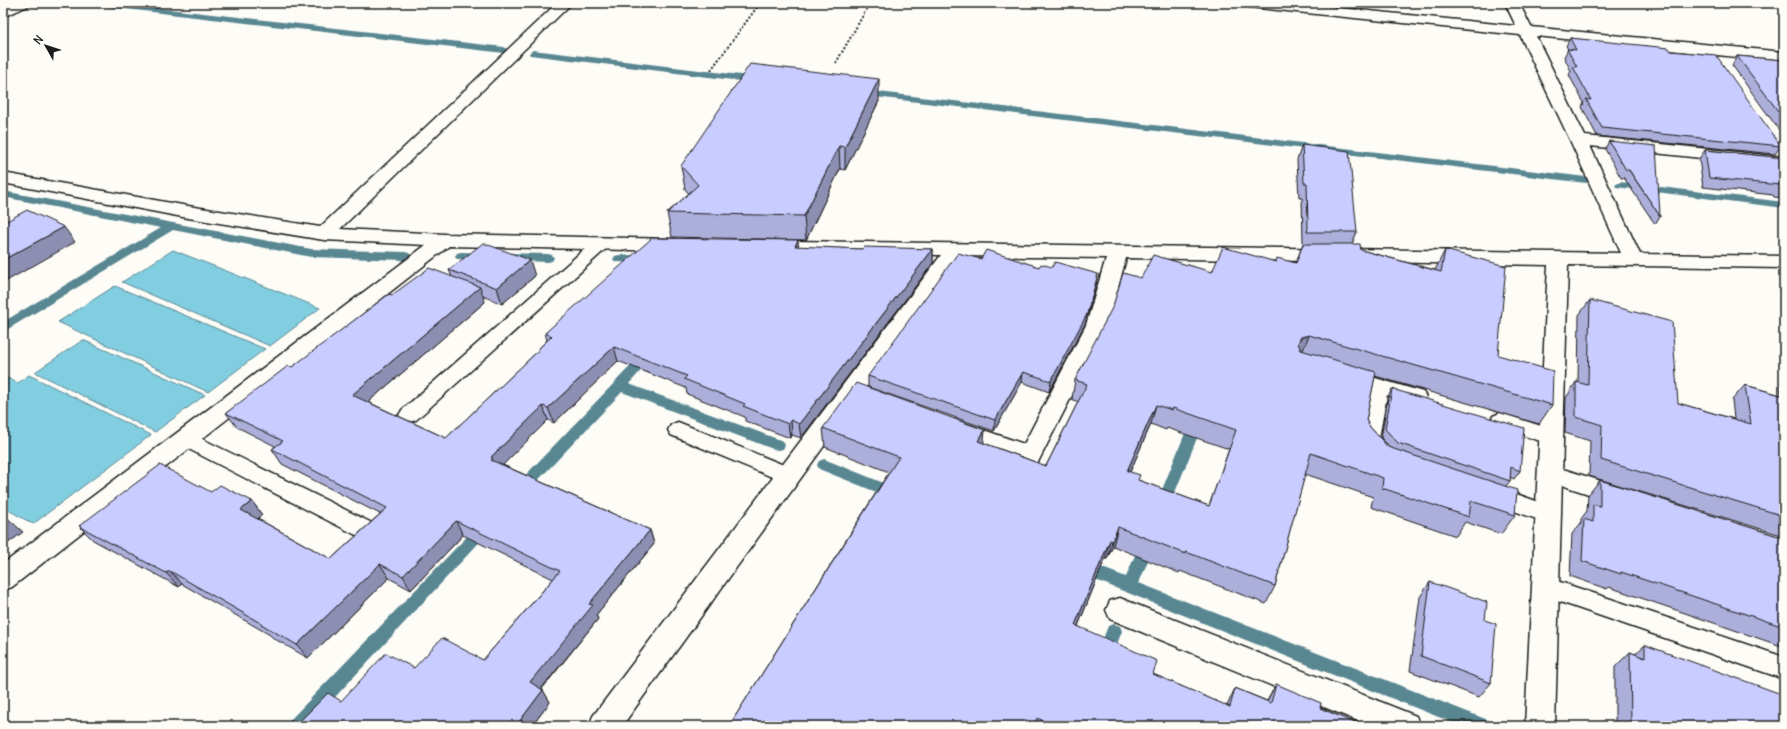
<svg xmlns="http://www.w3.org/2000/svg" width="1787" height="729" font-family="Delius,sans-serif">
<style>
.water{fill:#82cee1;stroke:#598792}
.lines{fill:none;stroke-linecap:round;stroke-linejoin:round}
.stream{fill:#598792;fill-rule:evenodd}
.service-casing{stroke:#1c1c1c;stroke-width:3}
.minor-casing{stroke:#1c1c1c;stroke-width:3}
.path{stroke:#1c1c1c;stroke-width:2;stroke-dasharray:2 2;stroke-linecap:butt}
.service{fill:#fdfcf7;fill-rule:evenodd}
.minor{fill:#fdfcf7;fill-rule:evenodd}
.wall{fill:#adafdb;stroke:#1c1c1c;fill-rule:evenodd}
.shaded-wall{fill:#8d8fb2;stroke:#1c1c1c}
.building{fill:#c9ccff;stroke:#1c1c1c;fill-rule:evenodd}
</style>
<rect width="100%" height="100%" fill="#fdfcf7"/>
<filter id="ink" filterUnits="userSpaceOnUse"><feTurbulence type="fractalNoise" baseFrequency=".025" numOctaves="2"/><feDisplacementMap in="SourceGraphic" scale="8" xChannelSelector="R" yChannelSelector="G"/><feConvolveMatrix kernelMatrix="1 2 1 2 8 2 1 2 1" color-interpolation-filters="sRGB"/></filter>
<g filter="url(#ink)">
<!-- water -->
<g class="water">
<polygon points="173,250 320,308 270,346 122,282"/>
<polygon points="115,286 265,349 208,392 58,322"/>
<polygon points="83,340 205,395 155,432 35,372"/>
<polygon points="29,375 151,435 33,524 3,507 3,376 18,383"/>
</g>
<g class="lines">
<!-- stream -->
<g class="stream">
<polygon points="88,3 114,3 504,47 508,50 504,53 92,5"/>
<polygon points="533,50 757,77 762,80 757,83 530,55 529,53"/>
<polygon points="862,90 1586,177 1591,180 1586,183 859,95 857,93"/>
<polygon points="1620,182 1784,202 1784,208 1616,187 1615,185"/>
<polygon points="3,191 311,249 405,252 409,253 411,256 409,259 405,260 311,257 173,230 3,332 3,322 161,228 3,197"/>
<polygon points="461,252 488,253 490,256 488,259 484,260 457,259 455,256 457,253"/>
<polygon points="503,253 548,254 552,255 554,258 552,261 548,262 499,260 497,257 499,254"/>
<polygon points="619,255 647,255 651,256 653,259 651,262 647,263 615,262 613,259 615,256"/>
<polygon points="648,351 653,353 654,356 629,384 783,441 785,445 783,449 778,450 773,449 622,392 525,494 520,496 515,494 513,490 515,486 643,353"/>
<polygon points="1197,416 1202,417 1204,421 1169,507 1167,511 1162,513 1157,511 1155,507 1190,421 1192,417"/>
<polygon points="824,459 901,490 903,494 901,498 896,500 819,469 817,465 819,461"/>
<polygon points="484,522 489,524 492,528 489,532 308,726 287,726 290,720 479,524"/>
<polygon points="1148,535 1153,536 1156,541 1139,583 1488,720 1491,726 1461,726 1078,573 1076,568 1078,563 1084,561 1126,577 1143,536"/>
<polygon points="1114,624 1120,626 1122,631 1110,662 1104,665 1098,662 1096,657 1108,626"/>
</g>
<defs>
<g id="service">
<polygon points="602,238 608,239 610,243 608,247 416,420 409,422 402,420 399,415 402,410 596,239"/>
<path d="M1348,370L1423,392L1426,397L1423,402L1416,404L1387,395L1379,438L1388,450L1385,456C1372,460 1364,451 1358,440L1368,390L1341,382L1338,377L1341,372Z"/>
<polygon points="1500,413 1557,431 1560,436 1557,441 1550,444 1493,426 1490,421 1493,416"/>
<polygon points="678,422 796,470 800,476 796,482 789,484 671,435 668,430 671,425"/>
<polygon points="186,431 370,522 373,528 370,534 362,537 354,534 179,444 176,439 179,434"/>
<polygon points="1550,465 1627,489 1630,495 1627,501 1619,504 1543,479 1539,473 1543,467"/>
<polygon points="1491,485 1556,508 1559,514 1556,520 1548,523 1483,500 1480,494 1483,488"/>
<polygon points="1545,577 1784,657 1784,677 1781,678 1537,594 1533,587 1537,580"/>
</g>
<g id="minor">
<polygon points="12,3 30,3 28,6 3,17 3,7"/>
<polygon points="557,3 572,3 340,229 445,234 675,239 682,241 685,245 682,249 675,251 449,246 12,587 3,590 3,564 426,245 324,240 188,218 3,183 3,173 188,206 320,227"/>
<polygon points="1242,3 1291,3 1516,26 1505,3 1519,3 1531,27 1784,52 1784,62 1536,36 1585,136 1784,157 1784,167 1590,146 1640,254 1784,256 1784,268 1568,265 1555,726 1525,726 1548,265 1126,258 1108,325 1038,462 1030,464 947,435 943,429 947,423 955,420 1024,444 1086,325 1106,258 961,256 622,726 589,726 593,716 941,255 791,253 784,251 781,247 784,243 791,241 1621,253 1570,140 1520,35 1249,7 1244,6"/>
<polygon points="1120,598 1416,716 1420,726 1370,726 1110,619 1106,610 1110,601"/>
</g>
</defs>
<!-- service casing -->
<use href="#service" class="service-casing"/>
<!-- minor casing -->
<use href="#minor" class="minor-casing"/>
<!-- path -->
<g class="path">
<polyline points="836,63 870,3"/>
<polyline points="711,70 760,3"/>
</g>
<!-- service -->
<use href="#service" class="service"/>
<!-- minor -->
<use href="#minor" class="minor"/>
</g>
<!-- wall -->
<g class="wall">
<polygon points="1570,38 1671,51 1781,146 1775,154 1597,136 1582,107 1584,103 1569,75 1571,71 1564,57 1568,49 1566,46"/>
<polygon points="1737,56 1784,60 1784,137 1732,65"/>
<polygon points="879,101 845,170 840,169 806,240 672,237 667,213 689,194 685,189 681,166"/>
<polygon points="1609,141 1660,216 1655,224 1624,178 1621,178 1605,149"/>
<path d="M1302,145L1357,232L1352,244L1361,250L1435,270L1445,250L1498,355L1552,405L1539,424L1375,376L1366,420L1370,427L1388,447H1390L1381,438L1388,397L1392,389L1520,471L1514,479L1510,477V481L1506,486L1515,515L1501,534L1465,522L1456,536L1371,507L1373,497L1305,474L1275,586L1266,604L1180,571L1179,573L1113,546L1107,559H1105L1078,626L1153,674L1227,706L1235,688L1267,701L1276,684L1320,708L1362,726H729L889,472L825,447L823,428L984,443L1046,466L1078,402L1072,399L1075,380L1141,278L1212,272L1276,262L1296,263L1303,243L1302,198H1299L1297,160ZM1151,424L1166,430L1167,428L1229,449L1209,506L1138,480L1130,472Z"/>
<polygon points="1705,150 1784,158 1784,198 1774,197 1773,195 1703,187 1699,159"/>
<polygon points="798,247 862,249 933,249 933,263 801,438 792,435 790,438 745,421 745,417 687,394 686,388 618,361 554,423 548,420 503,465 650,530 654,544 596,615 598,619 542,689 550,702 532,726 295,726 341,701 414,668 483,660 553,579 463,535 411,590 389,578 308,658 273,638 270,635 182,584 179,587 93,540 79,526 211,492 252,501 262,515 258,519 331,559 380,514 282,464 272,449 275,446 237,427 226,413 292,367 452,277 449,270 535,276 502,304 483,296 485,302 368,402 446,438 538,351 538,349 547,340 545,333"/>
<polygon points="981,259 1039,267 1096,285 1085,324 1049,392 1022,382 994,431 868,387 868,376"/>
<polygon points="1590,300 1678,403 1734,419 1732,400 1745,385 1781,395 1780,386 1784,382 1784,536 1589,476 1590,441 1565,433 1566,398 1576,382 1578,383 1579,315"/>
<polygon points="1600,480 1784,538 1784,647 1609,587 1607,589 1570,576 1572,534 1581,523 1581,519 1587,511 1588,495"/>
<polygon points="1430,582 1485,620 1491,683 1479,697 1410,671 1420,597"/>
<polygon points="1645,645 1784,726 1615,726 1615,667 1630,652 1635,654"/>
</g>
<!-- shaded-wall -->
<g class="shaded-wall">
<polygon points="879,79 879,101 845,170 845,147"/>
<polygon points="839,146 840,169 806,240 804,216"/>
<polygon points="64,227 75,242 3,283 3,260"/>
<polygon points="798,240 799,255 795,246"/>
<polygon points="933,249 933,263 801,438 799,424"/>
<polygon points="530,260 535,276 502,304 497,288"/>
<polygon points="1098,274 1096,285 1085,324 1049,392 1051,381"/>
<polygon points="480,287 485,302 360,409 352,395"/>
<polygon points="1309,335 1301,355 1298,343 1301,337"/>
<polygon points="614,347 618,361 554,423 548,408"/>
<polygon points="1023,372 1022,382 994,431 995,420"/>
<polygon points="1156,405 1151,424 1122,490 1127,471"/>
<polygon points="543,406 548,420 498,470 498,474 491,457"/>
<polygon points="791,420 792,435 790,438 788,424"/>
<polygon points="985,430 983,449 978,441"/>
<polygon points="252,501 262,515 252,524 241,510"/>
<polygon points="3,514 23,532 3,547"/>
<polygon points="456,521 463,535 411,590 403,576"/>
<polygon points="1118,527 1113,546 1107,559 1112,541"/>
<polygon points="650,530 654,544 596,615 598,619 536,695 530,682 589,604"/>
<polygon points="1110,540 1105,559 1071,643 1075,625"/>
<polygon points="380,564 389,578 308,658 297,645"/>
<polygon points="170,571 182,584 179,587 166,573"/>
<polygon points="543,690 550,702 532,726 516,726"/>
</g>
<!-- building -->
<g class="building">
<polygon points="1570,38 1669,48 1671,51 1716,55 1781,146 1602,128 1586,99 1591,100 1573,67 1577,67 1567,49 1576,50"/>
<polygon points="1737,56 1784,60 1784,119"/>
<polygon points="750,64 879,79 845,147 839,146 804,216 667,213 698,185 681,166"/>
<polygon points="1609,141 1656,146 1660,216 1629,170 1626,170"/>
<polygon points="1302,145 1349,151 1357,232 1307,232 1308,228 1307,183 1304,183"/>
<polygon points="1705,150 1784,158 1784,187 1782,187 1780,185 1709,178"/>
<polygon points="27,210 64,227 3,260 3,223"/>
<polygon points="652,238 798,240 795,246 862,249 864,247 933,249 799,424 791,420 788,424 743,406 745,404 684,379 687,376 614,347 548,408 543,406 491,457 493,458 491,460 650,530 589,604 593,605 530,682 543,690 516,726 452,726 451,725 451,726 295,726 328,693 341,701 386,653 414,668 442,638 483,660 560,571 456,521 403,576 380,564 297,645 261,624 262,624 170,571 166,573 79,526 160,465 211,492 220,485 252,501 241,510 331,559 387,508 272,449 283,441 226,413 288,366 292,367 389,294 392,295 429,268 480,287 352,395 446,438 539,350 538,349 552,336 545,333"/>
<polygon points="483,243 530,260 497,288 449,270"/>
<path d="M1303,244H1360L1361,250L1441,272L1445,250L1506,266L1498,355L1553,371L1552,405L1309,335L1301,337L1298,343L1301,350L1376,372L1366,420L1370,427L1388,447L1517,490L1515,515L1471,501L1469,517L1382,488L1383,478L1311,453L1275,586L1186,552V554L1118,527L1112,541L1110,540L1075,625L1157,661L1153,674L1230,707L1235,688L1271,703L1276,684L1321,703L1320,708L1362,726H1055L1037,718L1034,726H729L899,457L823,428L856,383L985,430L978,441L1046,466L1087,384L1075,380L1113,306L1123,273L1141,278L1153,255L1212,272L1223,247L1276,262L1277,258L1296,263ZM1156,405L1172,410L1173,408L1236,430L1209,506L1138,480L1140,475L1127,471Z"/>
<polygon points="986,250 1039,267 1041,264 1052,267 1055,262 1098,274 1087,314 1051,381 1023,372 995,420 868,376 958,253 981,259"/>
<polygon points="1590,300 1672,322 1678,403 1751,424 1745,385 1784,396 1784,516 1601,460 1602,425 1576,417 1576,382 1588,385 1588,383"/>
<polygon points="1392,389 1524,428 1520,471 1511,467 1510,481 1398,443 1385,429"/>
<polygon points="1600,480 1784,538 1784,627 1621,572 1621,574 1582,561 1584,519 1593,522 1593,504 1600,506"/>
<polygon points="1430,582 1487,602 1485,620 1496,624 1491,683 1421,656"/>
<polygon points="1645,645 1784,695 1784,726 1631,726 1630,652 1645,658"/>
</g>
</g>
<!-- margin -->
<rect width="1787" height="729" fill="none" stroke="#fdfcf7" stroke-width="16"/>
<rect x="8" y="8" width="1771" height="713" fill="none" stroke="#1c1c1c" stroke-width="1.5" filter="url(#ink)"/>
<!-- north arrow -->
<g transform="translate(46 46) rotate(309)" stroke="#fdfcf7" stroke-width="3" paint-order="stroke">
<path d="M0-3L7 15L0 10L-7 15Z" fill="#1c1c1c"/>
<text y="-6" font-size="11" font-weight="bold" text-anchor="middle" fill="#1c1c1c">N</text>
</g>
</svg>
